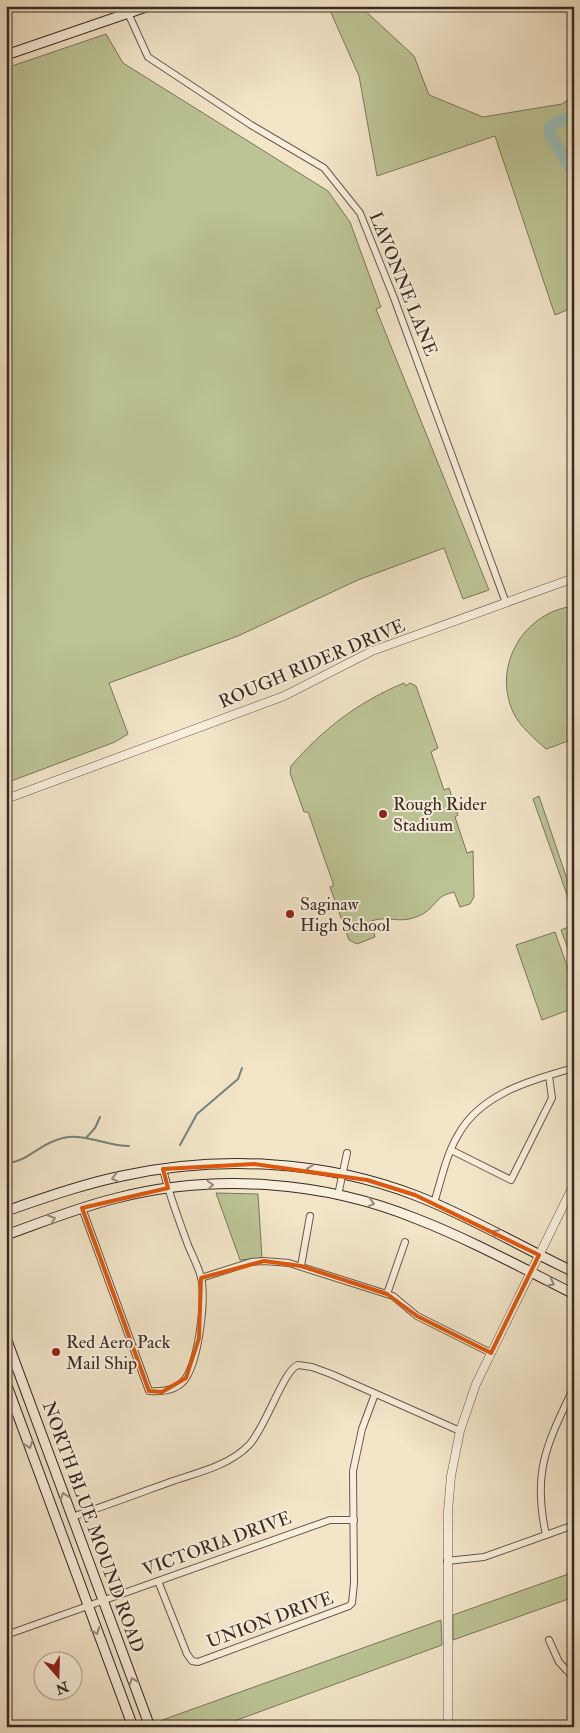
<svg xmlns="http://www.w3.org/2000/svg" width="580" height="1733" font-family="'IM FELL Double Pica',serif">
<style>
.green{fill:#bcc495;stroke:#7a775c}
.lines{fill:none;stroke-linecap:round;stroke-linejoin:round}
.stream{stroke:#74837d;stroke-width:2}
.river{stroke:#9bbfb9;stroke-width:12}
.minor-casing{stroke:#67594d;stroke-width:8}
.tertiary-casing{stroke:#67594d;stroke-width:9}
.secondary-casing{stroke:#392a24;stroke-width:11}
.minor{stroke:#f7eedb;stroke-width:6}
.tertiary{stroke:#f7eedb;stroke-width:8}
.secondary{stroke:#f7eedb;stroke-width:9}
.oneway{stroke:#988c80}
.marked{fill:none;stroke:#df570d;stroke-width:4;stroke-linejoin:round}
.poi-dot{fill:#8f2418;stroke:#f7eedb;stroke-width:2}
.labels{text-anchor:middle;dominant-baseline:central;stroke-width:4;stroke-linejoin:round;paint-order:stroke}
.street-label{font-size:18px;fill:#392a24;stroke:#f7eedb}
.poi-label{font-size:18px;fill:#392a24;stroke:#f7eedb;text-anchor:start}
</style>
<rect width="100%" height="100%" fill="#f2e5c8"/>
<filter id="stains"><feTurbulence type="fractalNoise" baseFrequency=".004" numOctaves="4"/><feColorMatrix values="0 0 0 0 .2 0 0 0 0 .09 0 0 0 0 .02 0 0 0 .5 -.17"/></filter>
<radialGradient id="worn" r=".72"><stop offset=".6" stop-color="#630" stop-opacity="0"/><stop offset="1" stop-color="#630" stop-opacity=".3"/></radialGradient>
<!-- green -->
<g class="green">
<polygon points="328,6 360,6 414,56 429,95 483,117 562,104 574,95 574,307 555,315 495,136 377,176 359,76"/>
<polygon points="106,34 123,63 328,191 350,222 381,307 376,309 489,590 463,599 444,548 358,580 238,636 109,683 128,734 115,742 6,783 6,68"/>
<path d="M574,606V739L546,749C534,738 520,727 513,712C492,665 524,612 574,606Z"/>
<path d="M404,683L406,686L410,683L416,686L438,748L431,752L444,790L449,788L458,815L455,817L467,853L473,851L474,897L470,904L460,907L454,892C450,893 443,895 440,898C432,906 428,913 416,917C398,924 389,915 371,921L375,937L357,944L349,940L330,887L333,886V883L308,812H304L290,773L291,766C323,729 358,702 404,683Z"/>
<polygon points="539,796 574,900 573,920 570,910 572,909 533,799"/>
<polygon points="574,925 574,965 561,930"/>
<polygon points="555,932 574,986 574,1008 542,1020 516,945"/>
<polygon points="216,1193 258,1194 262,1258 240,1260"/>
<polygon points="574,1572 574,1597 453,1640 453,1615"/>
<polygon points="441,1620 442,1645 218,1727 161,1727 159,1722 165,1719"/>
</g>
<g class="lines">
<!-- stream -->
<g class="stream">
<polyline points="86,1138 95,1128 100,1117"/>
<polyline points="180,1145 197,1114 238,1079 242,1068"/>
<path d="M6,1163C27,1163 39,1143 63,1138C85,1133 107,1146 129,1146"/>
</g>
<!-- river -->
<polyline class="river" points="574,115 550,126 550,134 574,174"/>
<defs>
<g id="minor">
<polyline points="128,13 148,57 251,125 324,168 360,213 394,298 506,603"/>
<polyline points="451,1150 511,1180 552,1098 549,1076"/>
<polyline points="338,1195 347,1153"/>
<path d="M434,1203C441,1181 446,1155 458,1135C481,1093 532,1080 574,1068"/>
<path d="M82,1208L149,1391C162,1392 178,1390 186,1378C199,1357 206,1300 201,1277C198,1266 192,1255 188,1245C179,1220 169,1195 163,1169"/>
<polyline points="301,1266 310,1216"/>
<polyline points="201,1278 251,1262 264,1261 289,1263 393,1296 417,1316 491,1353"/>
<polyline points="387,1294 405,1242"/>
<path d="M72,1517C105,1506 137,1494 170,1482C196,1473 229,1466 249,1445C265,1429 284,1369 298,1365L312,1367L331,1374L460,1431"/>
<path d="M546,1535C532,1471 547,1444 574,1387"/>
<polyline points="447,1561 484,1557 574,1525"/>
<polyline points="158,1581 187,1654 192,1661 198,1662 349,1606 352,1603 354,1583 353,1471 362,1429 375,1394"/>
<polyline points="6,1635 330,1520 354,1520"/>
<polyline points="549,1640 559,1662 574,1678"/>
</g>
<g id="tertiary">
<polyline points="6,799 284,696 372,651 574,578"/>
<polyline points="448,1727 448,1511 451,1476 460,1431 476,1384 574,1184"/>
</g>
<g id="secondary">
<polyline points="6,55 149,6"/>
<path d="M6,1211C44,1198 83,1184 122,1176C218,1155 325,1160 417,1196C471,1217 521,1247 574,1272"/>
<path d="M6,1235C43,1222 79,1207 117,1198C215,1173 324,1181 417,1219C471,1240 522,1268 574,1294"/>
<polyline points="6,1338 150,1727"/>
<polyline points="6,1383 133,1727"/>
</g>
</defs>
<!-- minor casing -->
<use href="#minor" class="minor-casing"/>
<!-- tertiary casing -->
<use href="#tertiary" class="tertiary-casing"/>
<!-- secondary casing -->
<use href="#secondary" class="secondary-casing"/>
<!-- minor -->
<use href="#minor" class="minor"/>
<!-- tertiary -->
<use href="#tertiary" class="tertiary"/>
<!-- secondary -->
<use href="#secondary" class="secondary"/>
</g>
<!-- one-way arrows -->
<defs><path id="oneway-chevron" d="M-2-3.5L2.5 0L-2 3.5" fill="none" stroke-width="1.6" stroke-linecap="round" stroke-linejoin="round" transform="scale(1.25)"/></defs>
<g class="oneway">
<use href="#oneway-chevron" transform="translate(310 1169) rotate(-172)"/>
<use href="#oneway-chevron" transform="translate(115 1178) rotate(166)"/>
<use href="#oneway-chevron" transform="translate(210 1185) rotate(-3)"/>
<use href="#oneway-chevron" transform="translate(371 1203) rotate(15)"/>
<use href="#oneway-chevron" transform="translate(52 1219) rotate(-19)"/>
<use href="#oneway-chevron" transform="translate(495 1233) rotate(-153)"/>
<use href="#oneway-chevron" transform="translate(551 1283) rotate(27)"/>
<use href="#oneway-chevron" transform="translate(29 1445) rotate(70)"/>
<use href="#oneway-chevron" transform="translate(64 1496) rotate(-110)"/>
<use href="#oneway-chevron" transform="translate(96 1631) rotate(69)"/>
<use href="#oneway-chevron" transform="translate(133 1681) rotate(-110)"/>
</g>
<!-- marked area -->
<path class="marked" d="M254,1164L367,1180L415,1195L539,1255L491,1353L417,1316L387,1294L301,1266L264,1261L201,1278L199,1338L186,1378L162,1392L149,1391L82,1208L168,1188L163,1169Z"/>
<!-- markers -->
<g class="poi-dot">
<circle cx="383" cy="814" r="5"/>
<circle cx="290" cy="914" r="5"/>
<circle cx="56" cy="1352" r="5"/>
</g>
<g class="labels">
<!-- street labels -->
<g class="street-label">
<text transform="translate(403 284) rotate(68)">LAVONNE LANE</text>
<text transform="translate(312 664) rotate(-23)">ROUGH RIDER DRIVE</text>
<text transform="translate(93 1527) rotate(70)">NORTH BLUE MOUND ROAD</text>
<text transform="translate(217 1544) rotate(-20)">VICTORIA DRIVE</text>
<text transform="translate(270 1620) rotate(-20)">UNION DRIVE</text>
</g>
<!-- poi labels -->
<g class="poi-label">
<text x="393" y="804">Rough Rider<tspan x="393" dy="21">Stadium</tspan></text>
<text x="300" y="904">Saginaw<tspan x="300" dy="21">High School</tspan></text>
<text x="66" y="1342">Red Aero Pack<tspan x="66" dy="21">Mail Ship</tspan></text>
</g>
</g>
<!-- margin -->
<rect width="580" height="1733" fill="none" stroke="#f2e5c8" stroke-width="25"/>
<rect x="8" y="8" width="565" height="1718" fill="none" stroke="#392a24" stroke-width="2.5"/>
<rect x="12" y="12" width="555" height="1708" fill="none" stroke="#392a24"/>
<!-- north arrow -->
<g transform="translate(58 1676) rotate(160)"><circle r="24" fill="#f7eedb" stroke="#aba092"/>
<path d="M0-4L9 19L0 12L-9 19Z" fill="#8f2418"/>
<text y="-8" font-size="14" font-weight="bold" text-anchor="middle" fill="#392a24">N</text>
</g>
<rect width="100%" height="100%" filter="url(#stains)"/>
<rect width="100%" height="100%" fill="url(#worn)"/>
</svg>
